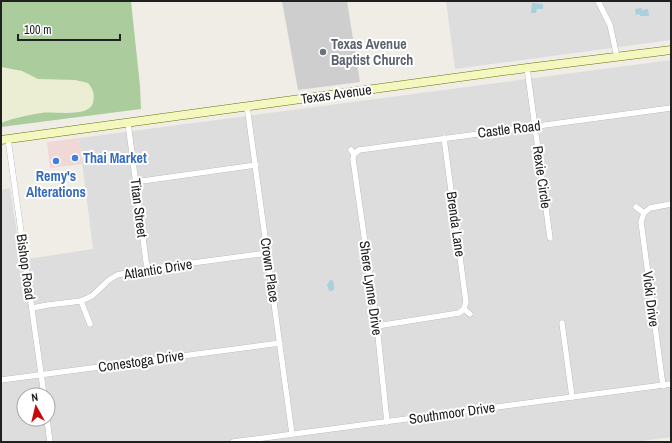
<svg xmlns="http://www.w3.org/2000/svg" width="672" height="443" font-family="'Archivo Narrow',sans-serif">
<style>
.residential{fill:#dedddd;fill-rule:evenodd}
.commercial{fill:#f0d8d7}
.religious{fill:#cecece}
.farmland{fill:#ebeed3}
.forest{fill:#abcd9d}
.water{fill:#a9d0db}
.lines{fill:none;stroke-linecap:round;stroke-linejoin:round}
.street-casing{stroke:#a7a7a7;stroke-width:6}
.secondary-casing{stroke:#68740a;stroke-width:9}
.street{stroke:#fff;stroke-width:5.5}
.secondary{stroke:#f4f7be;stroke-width:8}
.worship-dot{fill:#6b7280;stroke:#fff;stroke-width:1.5}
.shop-dot{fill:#3f7fe0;stroke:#fff;stroke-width:1.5}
.labels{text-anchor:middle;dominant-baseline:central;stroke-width:4;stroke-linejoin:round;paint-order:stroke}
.worship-label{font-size:14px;font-weight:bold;fill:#5b616d;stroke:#fff;text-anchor:start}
.street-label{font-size:14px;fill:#202020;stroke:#fff}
.shop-label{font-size:14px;font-weight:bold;fill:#366cbe;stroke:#fff;text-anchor:start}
</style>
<rect width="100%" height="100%" fill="#f0ede7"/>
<!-- residential -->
<g class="residential">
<polygon points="446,1 671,1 671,40 455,69"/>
<path d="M671,60V437L636,442H1V190L10,188L21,260L93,249L79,138ZM24,395H48V419H24Z"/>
</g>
<!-- commercial -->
<polygon class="commercial" points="79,138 82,164 50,168 47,142"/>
<!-- religious -->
<polygon class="religious" points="282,1 347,1 360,82 298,90"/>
<!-- farmland -->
<polygon class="farmland" points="1,67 22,71 38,79 75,80 88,83 94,91 94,99 92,107 84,112 41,113 17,118 1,123"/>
<!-- forest -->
<path class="forest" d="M1,1H131L140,86L141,109L1,127V123C14,118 27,115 41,113C54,111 88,118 93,103C95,94 93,89 88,83L75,80L38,79L22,71L1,67Z"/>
<!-- water -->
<g class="water">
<polygon points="532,3 543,4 543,9 537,9 536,13 531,13"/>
<polygon points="641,8 642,10 648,9 649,16 640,16 640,14 636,15 635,9"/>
<polygon points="330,280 332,280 334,283 334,290 331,291 329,291 327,285"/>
</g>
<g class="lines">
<defs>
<g id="street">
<polyline points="598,1 610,25 617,57"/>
<polyline points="527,68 550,238"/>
<polyline points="247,106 292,434"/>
<polyline points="128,123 147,269"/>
<polyline points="444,138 466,302 464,309"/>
<polyline points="8,139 44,395"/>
<polyline points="351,150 354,154 359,150 671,108"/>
<polyline points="354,154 353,159 377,326 387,422"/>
<polyline points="135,182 256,165"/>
<polyline points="636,207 644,213 650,208 671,204"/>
<polyline points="644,213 641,222 663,386"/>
<polyline points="81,301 90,324"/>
<polyline points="32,308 48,305 81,301 92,296 109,280 117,275 147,269 268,253"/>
<polyline points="562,323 572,397"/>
<polyline points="377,326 459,313 464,309 470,314"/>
<polyline points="1,380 280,343"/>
<polyline points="47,419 50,442"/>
<polyline points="233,442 671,384"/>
</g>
<polyline id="secondary" points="1,140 527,68 671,50"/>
</defs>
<!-- street casing -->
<use href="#street" class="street-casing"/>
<!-- secondary casing -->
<use href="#secondary" class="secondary-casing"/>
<!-- street -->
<use href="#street" class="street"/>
<!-- secondary -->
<use href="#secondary" class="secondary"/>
</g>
<!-- markers -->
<circle class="worship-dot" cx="323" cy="52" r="4"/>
<g class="shop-dot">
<circle cx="75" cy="158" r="4"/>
<circle cx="56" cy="161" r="4"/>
</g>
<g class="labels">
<!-- worship labels -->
<g class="worship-label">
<text x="331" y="44">Texas Avenue<tspan x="331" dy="16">Baptist Church</tspan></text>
</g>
<!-- street labels -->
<g class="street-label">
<text transform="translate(336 94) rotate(-8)">Texas Avenue</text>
<text transform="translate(509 129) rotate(-7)">Castle Road</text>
<text transform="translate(542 177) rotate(82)">Rexie Circle</text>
<text transform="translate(139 208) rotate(83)">Titan Street</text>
<text transform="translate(456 224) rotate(82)">Brenda Lane</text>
<text transform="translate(26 267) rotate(82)">Bishop Road</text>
<text transform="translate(158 269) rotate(-9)">Atlantic Drive</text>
<text transform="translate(270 270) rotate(82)">Crown Place</text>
<text transform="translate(371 288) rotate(82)">Shere Lynne Drive</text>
<text transform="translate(651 299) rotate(83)">Vicki Drive</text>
<text transform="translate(141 361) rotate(-8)">Conestoga Drive</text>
<text transform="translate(452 413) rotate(-8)">Southmoor Drive</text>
</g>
<!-- shop labels -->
<g class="shop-label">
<text x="83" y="158">Thai Market</text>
<text x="56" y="176" text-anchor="middle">Remy's<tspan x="56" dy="16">Alterations</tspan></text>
</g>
</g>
<!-- border -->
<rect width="672" height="443" fill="none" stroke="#202020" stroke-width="4"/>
<!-- north arrow -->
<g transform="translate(36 407) rotate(352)"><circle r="19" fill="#ffffff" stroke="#a6a6a6"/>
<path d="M0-3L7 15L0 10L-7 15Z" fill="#c70a09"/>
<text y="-6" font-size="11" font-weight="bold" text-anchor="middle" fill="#202020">N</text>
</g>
<!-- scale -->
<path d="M18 34v6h102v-6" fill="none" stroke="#202020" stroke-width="2"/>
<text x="24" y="34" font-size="12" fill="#202020" stroke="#ffffff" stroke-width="3" paint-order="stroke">100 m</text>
</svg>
